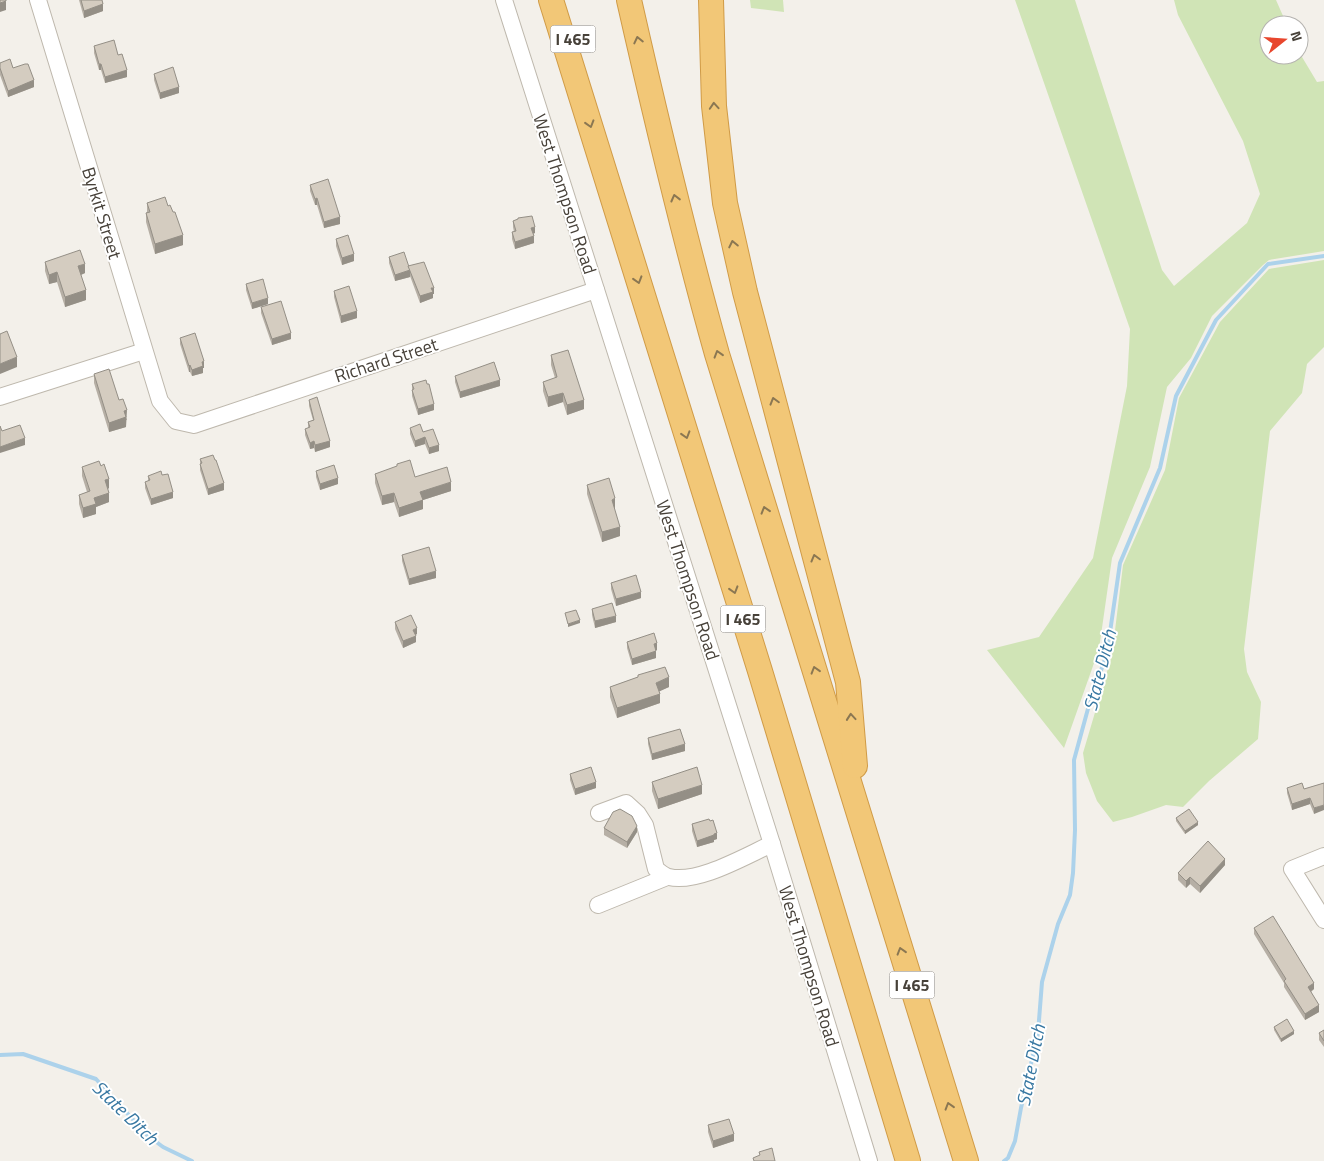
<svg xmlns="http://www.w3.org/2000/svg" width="1324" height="1161" font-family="'Titillium Web',sans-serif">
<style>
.green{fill:#d0e4b6}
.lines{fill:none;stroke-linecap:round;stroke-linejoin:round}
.stream{stroke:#acd2eb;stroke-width:4}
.minor-casing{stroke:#beb8ad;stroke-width:18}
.highway-casing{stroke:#d09b47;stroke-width:26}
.minor{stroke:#fff;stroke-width:16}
.highway{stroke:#f2c777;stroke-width:24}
.wall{fill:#b6afa5}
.shaded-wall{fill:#948f86}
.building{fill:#d4ccc0;stroke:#948f86}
.oneway{stroke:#8b7752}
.labels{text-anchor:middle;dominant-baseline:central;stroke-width:4;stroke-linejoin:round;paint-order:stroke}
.shield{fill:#fff;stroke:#7e7a74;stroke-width:1}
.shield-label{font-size:16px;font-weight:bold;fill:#474139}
.street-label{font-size:18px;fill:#474139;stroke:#fff}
.water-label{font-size:19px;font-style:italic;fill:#3878a2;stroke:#fff}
</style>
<rect width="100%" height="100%" fill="#f3f0ea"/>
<!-- green -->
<g class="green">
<polygon points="750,0 783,0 784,12 751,8"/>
<polygon points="1015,0 1075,0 1162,270 1174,286 1247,223 1260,194 1243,141 1178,15 1174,0 1276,0 1287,25 1269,25 1269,55 1299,55 1299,52 1317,82 1324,81 1324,251 1269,260 1263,265 1212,316 1191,358 1167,387 1150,467 1112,558 1099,649 1064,748 987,650 1039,637 1093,558 1127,386 1130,329"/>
<polygon points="1324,260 1324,347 1307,364 1302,393 1270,431 1244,649 1247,672 1261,702 1258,739 1209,781 1183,807 1166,805 1132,817 1113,822 1097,801 1086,773 1083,753 1112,655 1123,565 1165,470 1179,398 1220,322 1269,269"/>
</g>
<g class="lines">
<!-- stream -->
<g class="stream">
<polyline points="0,1055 23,1054 96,1079 147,1135 163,1147 192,1161"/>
<polyline points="1004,1161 1008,1158 1015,1141 1021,1108 1038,1033 1042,982 1058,924 1070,895 1073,873 1075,830 1074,760 1089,705 1107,653 1120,563 1160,468 1176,396 1216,320 1268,264 1324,256"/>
</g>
<defs>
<g id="minor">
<polyline points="38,0 160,401 176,421 194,425 596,290"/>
<polyline points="504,0 772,844 869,1161"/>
<polyline points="0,397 144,351"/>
<path d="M599,813L626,803L638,814L645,825L656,869C660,872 664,876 669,877C698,884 745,856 772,844"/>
<polyline points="1324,856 1292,869 1324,920"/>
<polyline points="598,905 667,877"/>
</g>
<g id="highway">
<polyline points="551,0 760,671 908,1161"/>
<path d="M629,0C656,119 684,237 717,354L966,1161"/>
<polyline points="711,0 714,106 725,203 745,292 848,682 855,766"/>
</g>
</defs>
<!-- minor casing -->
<use href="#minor" class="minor-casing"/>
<!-- highway casing -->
<use href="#highway" class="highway-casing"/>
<!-- minor -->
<use href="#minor" class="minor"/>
<!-- highway -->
<use href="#highway" class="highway"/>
</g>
<!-- wall -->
<g class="wall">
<polygon points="79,0 102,0 103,11 84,18"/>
<polygon points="94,46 118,55 127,77 105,83 101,70 99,70 94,53"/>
<polygon points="0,63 13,68 34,87 8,97 0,75"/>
<polygon points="154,74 179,93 160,99 154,80"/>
<polygon points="310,185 340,224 324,228 317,205 315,205 310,191"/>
<polygon points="147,203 168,206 173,212 183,245 155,254 146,222 146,213 147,212"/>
<polygon points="513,221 535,233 533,234 534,243 515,249 512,239 512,232 514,232 513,227"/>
<polygon points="336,239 354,261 342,265 336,246"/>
<polygon points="389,257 408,267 434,294 433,294 433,298 420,303 410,276 410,277 395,281 389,263"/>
<polygon points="45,262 85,273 81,275 86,300 65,307 57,282 49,284 45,271"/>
<polygon points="246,284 268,304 252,309 246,290"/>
<polygon points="334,291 357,318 341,323 334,297"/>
<polygon points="261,307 291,339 272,345 261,313"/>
<polygon points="180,338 204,368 203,368 203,373 192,376 190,372 189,372 180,344"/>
<polygon points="551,355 584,409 567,415 563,402 548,407 543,391 543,382 555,378 551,365"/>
<polygon points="94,374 119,400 127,420 126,420 126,427 109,432 94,383"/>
<polygon points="455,376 500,386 460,398 455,382"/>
<polygon points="412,384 434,410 418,415 412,396"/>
<polygon points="309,400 330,447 315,452 314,448 310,449 305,435 305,429 308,428 308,422 313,420 309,406"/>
<polygon points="410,428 423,432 439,451 429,454 425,444 415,447 410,434"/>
<polygon points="200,459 215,460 224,490 208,495 200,470"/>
<polygon points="397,464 415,477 451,491 423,500 423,509 399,517 394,502 382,505 375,483 375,474 397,467"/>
<polygon points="82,467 109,488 108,489 109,502 96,507 96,514 83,518 79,504 79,495 87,492 82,476"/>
<polygon points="316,471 338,484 320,490 316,477"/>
<polygon points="162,475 173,498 151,505 145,488 145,482 148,481 148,476"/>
<polygon points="587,485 615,508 614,508 620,536 602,542 587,494"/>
<polygon points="402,555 436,578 409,585 402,561"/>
<polygon points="611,583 641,598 616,606 611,589"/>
<polygon points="592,609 616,622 595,628 592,615"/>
<polygon points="395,622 417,634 415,635 416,642 403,648 395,629"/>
<polygon points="627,642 657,650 655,650 656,658 632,665 627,648"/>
<polygon points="638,675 669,687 659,691 660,703 617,718 610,697 610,687 638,677"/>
<polygon points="648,738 685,751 652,760 648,744"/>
<polygon points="570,774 596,788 575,795 570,780"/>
<polygon points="652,782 702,794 658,809 652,791"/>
<polygon points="1324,783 1314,814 1310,804 1292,810 1287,793 1287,788 1304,789"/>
<polygon points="1176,818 1198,825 1185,834 1176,821"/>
<polygon points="710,821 717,839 714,840 714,842 697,847 692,831 692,824"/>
<polygon points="604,828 637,832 627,848 604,835"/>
<polygon points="1225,865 1200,893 1190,884 1186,888 1178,880 1178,873"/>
<polygon points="1254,928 1314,989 1311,992 1319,1012 1305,1020 1284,987 1284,983 1254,934"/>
<polygon points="1274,1027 1294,1034 1281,1042 1274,1030"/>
<polygon points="1324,1030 1324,1047 1319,1040 1319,1033"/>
<polygon points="708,1125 734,1141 713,1148 708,1132"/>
</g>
<!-- shaded-wall -->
<g class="shaded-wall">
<polygon points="6,1 6,10 0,12 0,3"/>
<polygon points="103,4 103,11 84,18 84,11"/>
<rect x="99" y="64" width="2" height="6"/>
<polygon points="127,70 127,77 105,83 105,77"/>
<polygon points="34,80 34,87 8,97 8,91"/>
<polygon points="179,87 179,93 160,99 160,93"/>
<polygon points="317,198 317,205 315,205 315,199"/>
<polygon points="340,217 340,224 324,228 324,222"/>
<polygon points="535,227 535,233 531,234 531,228"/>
<polygon points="183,235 183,245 155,254 155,244"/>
<polygon points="534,236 534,243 515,249 515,242"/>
<polygon points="354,254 354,261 342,265 342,258"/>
<polygon points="85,264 85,273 78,276 78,266"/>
<polygon points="410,270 410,277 395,281 395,275"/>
<polygon points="57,272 57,282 49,284 49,275"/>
<polygon points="431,288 434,288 434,294 433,294 433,298 420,303 420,296"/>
<polygon points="86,290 86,300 65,307 65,297"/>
<polygon points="268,298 268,304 252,309 252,303"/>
<polygon points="357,311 357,318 341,323 341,316"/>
<polygon points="291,333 291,339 272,345 272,339"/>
<polygon points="17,357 17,367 0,374 0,364"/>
<polygon points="204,361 204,368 203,368 203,373 192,376 192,370 202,362"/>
<polygon points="190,365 190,372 189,372 189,366"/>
<polygon points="500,380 500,386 460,398 460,392"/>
<polygon points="563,393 563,402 548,407 548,397"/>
<polygon points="584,400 584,409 567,415 567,405"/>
<polygon points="434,404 434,410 418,415 418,409"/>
<polygon points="127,410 126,427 109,432 109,423 124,411"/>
<polygon points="425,437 425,444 415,447 415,441"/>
<polygon points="25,438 25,445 0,453 0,447"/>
<polygon points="314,441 314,448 310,449 310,443"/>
<polygon points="330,441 330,447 315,452 315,445"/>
<polygon points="439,445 439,451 429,454 429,448"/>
<polygon points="338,478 338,484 320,490 320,484"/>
<polygon points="109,479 109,488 105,490 105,480"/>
<polygon points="451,482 451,491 423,500 423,509 399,517 399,508 420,492"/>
<polygon points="224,483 224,490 208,495 208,489"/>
<polygon points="173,492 173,498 151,505 151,499"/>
<polygon points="109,493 109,502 96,507 96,514 83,518 83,508 94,498"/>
<polygon points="394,493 394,502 382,505 382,496"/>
<polygon points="615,498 615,508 612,509 612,500"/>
<polygon points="620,527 620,536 602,542 602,532"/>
<polygon points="436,571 436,578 409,585 409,579"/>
<polygon points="641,592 641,598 616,606 616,599"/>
<polygon points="616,616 616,622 595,628 595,621"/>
<polygon points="580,620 580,623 568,627 568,624"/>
<polygon points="417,628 417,634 413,636 413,630"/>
<polygon points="416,636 416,642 403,648 403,641"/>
<polygon points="657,643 657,650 654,651 654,644"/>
<polygon points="656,651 656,658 632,665 632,659"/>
<polygon points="669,677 669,687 656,693 656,683"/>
<polygon points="660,694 660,703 617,718 617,708"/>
<polygon points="685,744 685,751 652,760 652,754"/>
<polygon points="596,782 596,788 575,795 575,789"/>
<polygon points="702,785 702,794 658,809 658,799"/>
<polygon points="1310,798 1310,804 1292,810 1292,804"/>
<polygon points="1324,805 1324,810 1314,814 1314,808"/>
<polygon points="1198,822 1198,825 1185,834 1185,831"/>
<polygon points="637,826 637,832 627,848 627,842"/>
<polygon points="717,833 717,839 714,840 714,842 697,847 697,841"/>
<polygon points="1225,859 1225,865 1200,893 1200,886"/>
<polygon points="1190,877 1190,884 1186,888 1186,881"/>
<polygon points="1314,983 1314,989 1308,993 1308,987"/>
<polygon points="1319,1005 1319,1012 1305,1020 1305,1014"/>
<polygon points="1294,1031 1294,1034 1281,1042 1281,1039"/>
<polygon points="734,1134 734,1141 713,1148 713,1141"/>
</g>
<!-- building -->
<g class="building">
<polygon points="0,0 6,0 6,1 0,3"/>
<polygon points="81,0 102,0 103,4 84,11"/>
<polygon points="114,40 118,55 122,54 127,70 105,77 101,64 99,64 94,46"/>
<polygon points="10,59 13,68 25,64 28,64 34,80 8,91 0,68 0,63"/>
<polygon points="173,67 179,87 160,93 154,74"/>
<polygon points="328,179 340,217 324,222 317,198 315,199 310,185"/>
<polygon points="165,197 168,206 170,205 173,212 175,212 176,215 183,235 155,244 146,213 150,212 147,203"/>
<polygon points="532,216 535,227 531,228 534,236 515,242 512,232 516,231 513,221 518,219 518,218"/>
<polygon points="348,235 354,254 342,258 336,239"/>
<polygon points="80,250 85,264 78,266 86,290 65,297 57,272 49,275 45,262"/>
<polygon points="404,252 410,270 395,275 389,257"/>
<polygon points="424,262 434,288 431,288 433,292 420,296 408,266"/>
<polygon points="263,279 268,298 252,303 246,284"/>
<polygon points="349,286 357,311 341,316 334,291"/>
<polygon points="281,301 291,333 272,339 261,307"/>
<polygon points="7,331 17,357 0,364 0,334"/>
<polygon points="195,333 204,361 202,362 203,366 192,370 190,365 189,366 180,338"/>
<polygon points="568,350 584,400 567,405 563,393 548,397 543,382 557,377 551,355"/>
<polygon points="494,362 500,380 460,392 455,376"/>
<polygon points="109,369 119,400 123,399 127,410 124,411 126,417 109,423 94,374"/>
<polygon points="426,380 427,384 429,384 434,404 418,409 412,390 414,389 412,384"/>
<polygon points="317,397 330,441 315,445 314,441 310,443 305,429 310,427 308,422 314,420 309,400"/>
<polygon points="420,424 423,432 433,429 439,445 429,448 425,437 415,441 410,428"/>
<polygon points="20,425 25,438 0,447 0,426 2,431"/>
<polygon points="213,455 215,460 216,460 224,483 208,489 200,464 202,463 200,459"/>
<polygon points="410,460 415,477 447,467 451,482 420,492 423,500 399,508 394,493 382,496 375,474 397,466 397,464"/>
<polygon points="99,461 101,466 104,464 109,479 105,480 109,493 94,498 96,504 83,508 79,495 90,491 82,467"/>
<polygon points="334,465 338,478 320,484 316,471"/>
<polygon points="161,471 162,475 168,474 173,492 151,499 145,482 150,480 148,476"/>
<polygon points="609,478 615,498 612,500 620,527 602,532 587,485"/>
<polygon points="429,547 436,571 409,579 402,555"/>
<polygon points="636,575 641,592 616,599 611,583"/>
<polygon points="612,603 616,616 595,621 592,609"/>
<polygon points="576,610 580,620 568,624 565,613"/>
<polygon points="411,615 417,628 413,630 416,636 403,641 395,622"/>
<polygon points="654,633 657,643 654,644 656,651 632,659 627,642"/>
<polygon points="665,667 669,677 656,683 660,694 617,708 610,687 638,677 638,675"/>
<polygon points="680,729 685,744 652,754 648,738"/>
<polygon points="591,767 596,782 575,789 570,774"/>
<polygon points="697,767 702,785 658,799 652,782"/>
<polygon points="1302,783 1304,789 1324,783 1324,805 1314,808 1310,798 1292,804 1287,788"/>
<polygon points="620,809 632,816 637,826 627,842 604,828 613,812"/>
<polygon points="1189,809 1198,822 1185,831 1176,818"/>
<polygon points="709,819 710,821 713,820 717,833 714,834 714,835 697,841 692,824"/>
<polygon points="1208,841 1225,859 1200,886 1190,877 1186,881 1178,873"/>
<polygon points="1273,916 1314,983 1308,987 1319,1005 1305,1014 1284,981 1286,979 1254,928"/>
<polygon points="1287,1019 1294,1031 1281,1039 1274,1027"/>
<polygon points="1324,1030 1324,1041 1319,1033"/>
<polygon points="729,1119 734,1134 713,1141 708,1125"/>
<polygon points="772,1148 775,1161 754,1161 753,1158 760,1155 759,1152"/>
</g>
<!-- one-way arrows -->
<defs><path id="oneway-chevron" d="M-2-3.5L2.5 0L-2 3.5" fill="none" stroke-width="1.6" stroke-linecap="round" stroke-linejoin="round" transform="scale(1.25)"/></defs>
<g class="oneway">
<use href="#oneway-chevron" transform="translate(638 40) rotate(-103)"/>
<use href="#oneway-chevron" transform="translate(714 106) rotate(-94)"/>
<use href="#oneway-chevron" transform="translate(590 124) rotate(73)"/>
<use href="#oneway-chevron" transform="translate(675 198) rotate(-104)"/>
<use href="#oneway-chevron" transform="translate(733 244) rotate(-102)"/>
<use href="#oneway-chevron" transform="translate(638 280) rotate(73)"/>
<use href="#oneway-chevron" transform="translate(718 354) rotate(-107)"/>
<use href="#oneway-chevron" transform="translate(774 401) rotate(-106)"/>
<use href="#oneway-chevron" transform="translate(686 435) rotate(73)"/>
<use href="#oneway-chevron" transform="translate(765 510) rotate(-107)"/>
<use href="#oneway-chevron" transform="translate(815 558) rotate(-105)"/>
<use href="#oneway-chevron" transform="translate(734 590) rotate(73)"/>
<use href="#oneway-chevron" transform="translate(815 670) rotate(-107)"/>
<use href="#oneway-chevron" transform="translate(851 717) rotate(-95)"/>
<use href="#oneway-chevron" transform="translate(901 951) rotate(-107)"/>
<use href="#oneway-chevron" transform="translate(949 1106) rotate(-107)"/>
</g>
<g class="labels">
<!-- shield labels -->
<g class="shield">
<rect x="550.5" y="25.5" width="45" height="27" rx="4"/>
<rect x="720.5" y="605.5" width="45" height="27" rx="4"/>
<rect x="889.5" y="971.5" width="45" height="27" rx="4"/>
</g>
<g class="shield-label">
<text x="573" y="39">I 465</text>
<text x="743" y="619">I 465</text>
<text x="912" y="985">I 465</text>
</g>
<!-- street labels -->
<g class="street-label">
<text transform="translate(565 194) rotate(72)">West Thompson Road</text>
<text transform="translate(102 213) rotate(73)">Byrkit Street</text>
<text transform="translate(386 360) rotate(-18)">Richard Street</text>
<text transform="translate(688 580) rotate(72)">West Thompson Road</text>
<text transform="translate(809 966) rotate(73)">West Thompson Road</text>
</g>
<!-- water labels -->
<g class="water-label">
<text transform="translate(1099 670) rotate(-76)">State Ditch</text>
<text transform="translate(1030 1065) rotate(-79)">State Ditch</text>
<text transform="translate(126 1112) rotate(44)">State Ditch</text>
</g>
</g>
<!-- north arrow -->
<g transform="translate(1284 40) rotate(73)"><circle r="24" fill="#ffffff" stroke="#b5b3b0"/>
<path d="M0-4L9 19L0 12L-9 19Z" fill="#e8462d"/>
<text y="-8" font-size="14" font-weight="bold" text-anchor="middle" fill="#474139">N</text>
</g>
</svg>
